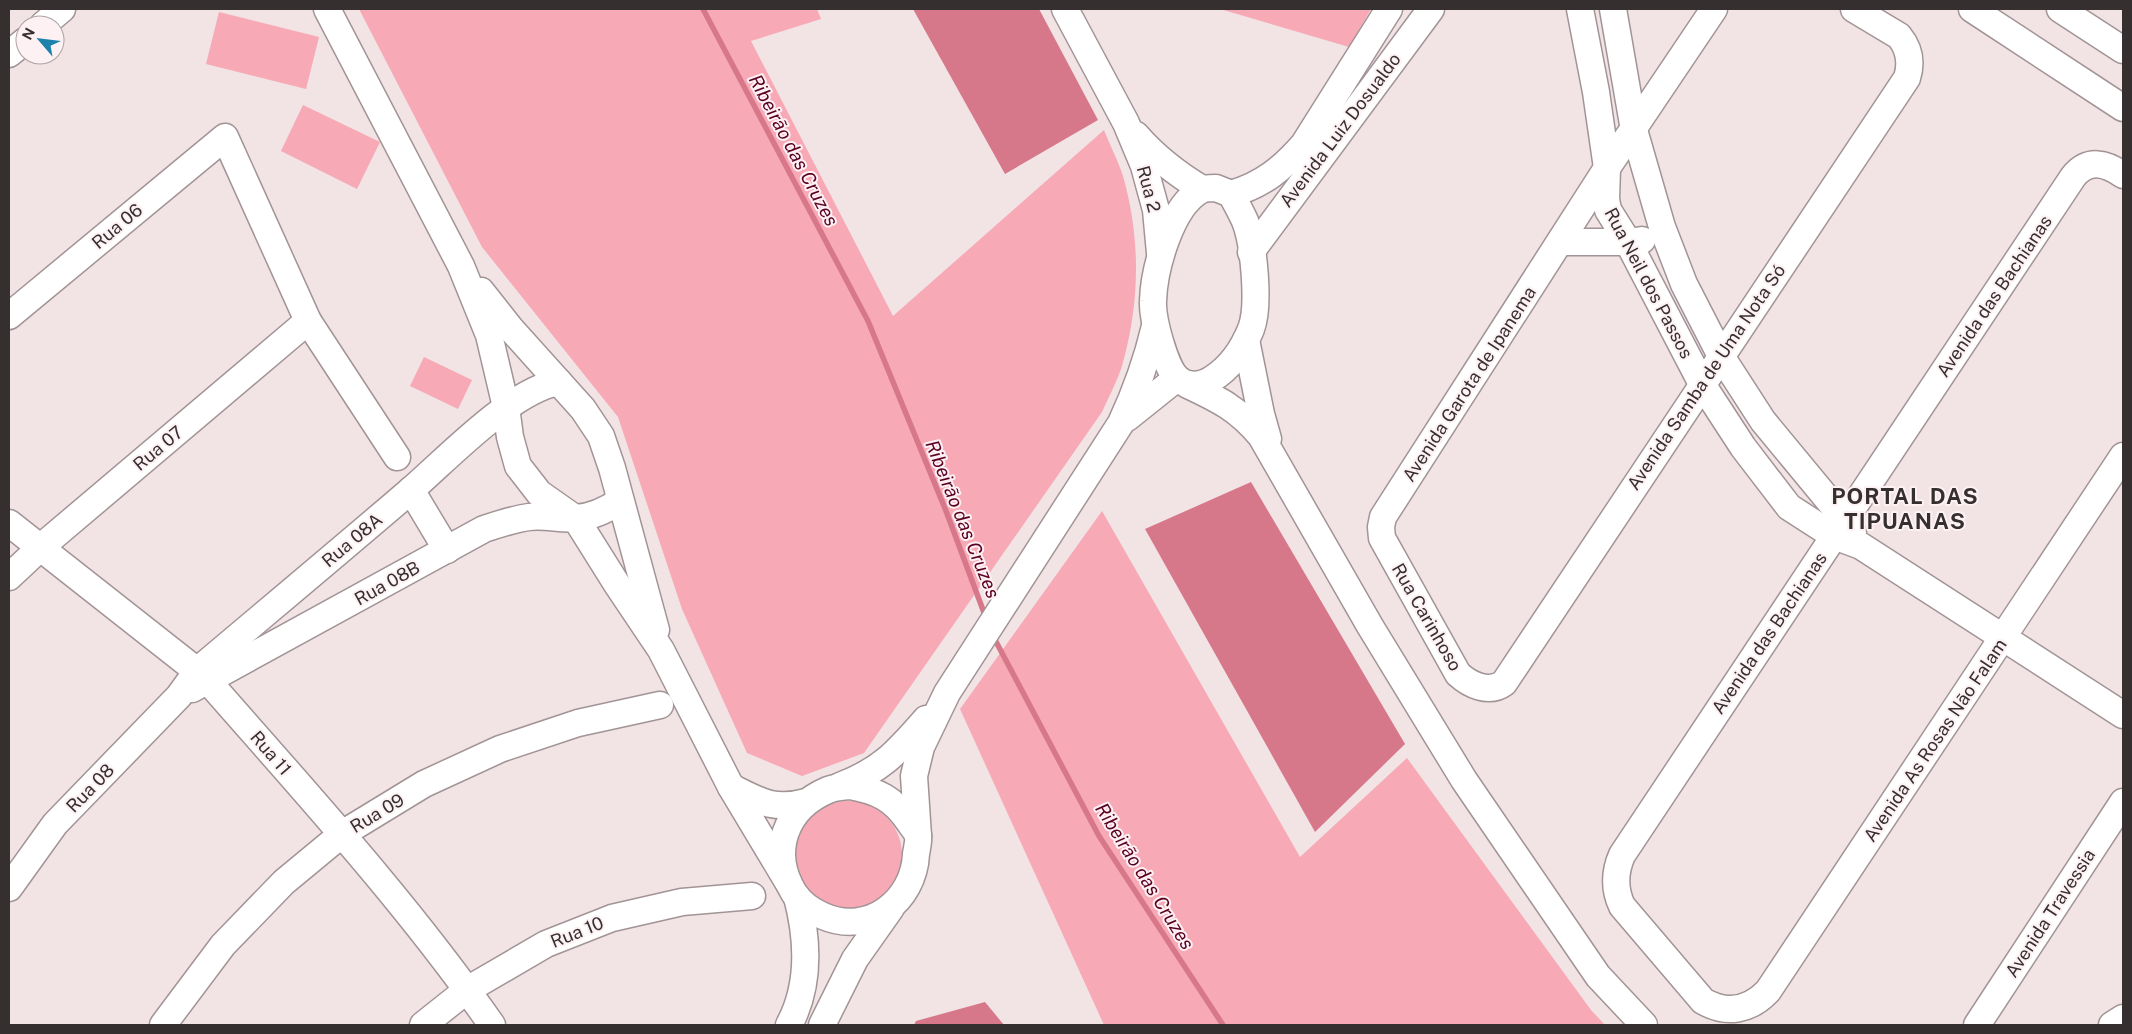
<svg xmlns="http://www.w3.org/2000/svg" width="2132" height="1034" font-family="'Public Sans',sans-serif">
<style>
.green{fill:#f7a9b6}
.water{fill:#d7778a}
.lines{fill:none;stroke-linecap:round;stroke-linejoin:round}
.stream{stroke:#d7778a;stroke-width:5.5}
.minor-casing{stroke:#a29496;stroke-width:29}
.minor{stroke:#fff;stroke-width:26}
.labels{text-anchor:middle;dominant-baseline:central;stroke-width:4;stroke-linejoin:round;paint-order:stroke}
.street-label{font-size:18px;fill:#352f30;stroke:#fdf1f3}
.water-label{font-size:19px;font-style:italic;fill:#5b0022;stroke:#fdf1f3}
.district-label{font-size:22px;font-weight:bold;letter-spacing:1px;fill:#352f30;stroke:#fdf1f3}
</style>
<rect width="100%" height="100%" fill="#f2e3e5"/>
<!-- green -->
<g class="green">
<path d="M359,9H817L821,19L751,41L893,316L1104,130C1110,145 1118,161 1123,176C1141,239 1140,303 1122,366C1117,381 1109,397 1102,412L864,753L802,776L747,753L682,609L618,417L482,247Z"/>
<polygon points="1220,9 1371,9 1349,47"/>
<polygon points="219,12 319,37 306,89 206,64"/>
<polygon points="303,105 380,142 357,189 281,151"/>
<polygon points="424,357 472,380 458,409 410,386"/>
<polygon points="1102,511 1300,857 1407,758 1591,1010 1605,1025 1104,1025 960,709"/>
<circle cx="848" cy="855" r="54"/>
</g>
<!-- water -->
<g class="water">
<polygon points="913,9 1039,9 1098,120 1005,174"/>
<polygon points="1251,482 1405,744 1315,832 1145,529"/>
<polygon points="985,1002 1004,1025 914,1025 916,1021"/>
</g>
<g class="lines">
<!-- stream -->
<g class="stream">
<polyline points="703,9 868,321 946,511 986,618"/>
<polyline points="993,636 1099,836 1223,1025"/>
</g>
<defs>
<g id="minor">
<polyline points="327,9 461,266 489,335 506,407 510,437 518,466 539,493 576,519 618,586 661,650 731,787 788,882"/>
<polyline points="1065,9 1126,123 1144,166 1156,210 1160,253"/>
<polyline points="1580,9 1596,92 1607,168 1606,199 1608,210 1628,242 1702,384 1743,447 1789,507 1834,536 1861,546 2123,715"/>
<polyline points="1613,9 1634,130 1662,227 1684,284 1721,356 1763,421 1844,519 1853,533"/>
<path d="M1714,9L1607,168L1383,517L1381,527L1382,538L1458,674C1470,685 1489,694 1504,683L1907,78C1912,62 1909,48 1899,36L1854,9"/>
<polyline points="1972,9 2123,108"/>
<polyline points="2060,9 2123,50"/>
<polyline points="43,25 62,9"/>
<polyline points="9,54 25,41"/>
<path d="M1136,135C1155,157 1177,174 1202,189"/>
<path d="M2123,175C2106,163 2088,158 2073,177L1622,855C1614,873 1614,889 1622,906L1703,1001C1727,1015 1750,1010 1768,991L2123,456"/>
<path d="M1216,188L1231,194C1236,203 1241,212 1245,221C1254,244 1260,306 1251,329C1243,349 1231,367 1212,379C1201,386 1189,388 1178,379C1165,368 1152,318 1153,301C1154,269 1171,206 1201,190C1204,188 1211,188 1216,188Z"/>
<path d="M1231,194C1263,185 1283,168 1304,144L1389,9"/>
<polyline points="1561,242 1628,242 1642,240"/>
<polyline points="1251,252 1431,9"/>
<polyline points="481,291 511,329 583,409 601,436 612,468 656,630"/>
<polyline points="9,316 225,137 308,321 397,457"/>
<polyline points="1246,340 1261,414 1268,439"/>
<path d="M1188,385C1220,400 1238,409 1261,436L1370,626L1464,780L1598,976L1644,1025"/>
<polyline points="1127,418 1177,378"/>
<polyline points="411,490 447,550"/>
<path d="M9,523L197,671L208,681C306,793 407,903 492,1025"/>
<polyline points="9,577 41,547 308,321"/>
<path d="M192,689L484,529C499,524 514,519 529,517C545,515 563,520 576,518C591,517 608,509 620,501"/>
<path d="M840,786C882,770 897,752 926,719"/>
<path d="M850,786C878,791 894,799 909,822C912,826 916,831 918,835C919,840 917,848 916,854C914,901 869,936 823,916C812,911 801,904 794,893C769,852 785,808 828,790C835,787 843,787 850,786Z"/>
<path d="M731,787C759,801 774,811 806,802"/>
<path d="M918,836L914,776L921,747L947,693L1121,423C1136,391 1147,360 1155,326"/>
<path d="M9,888L55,824L179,696L197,671C268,611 340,551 411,490C448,458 512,390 559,382"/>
<polyline points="163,1025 223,945 284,882 342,834 424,784 500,749 578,723 660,705"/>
<polyline points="423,1025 467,990 546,944 612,918 682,902 752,896"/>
<path d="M789,1025C810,986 808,939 797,897"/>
<polyline points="822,1025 855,959 891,908"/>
<polyline points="1977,1025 2123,802"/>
<polyline points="2112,1025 2123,1018"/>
</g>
</defs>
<!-- minor casing -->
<use href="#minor" class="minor-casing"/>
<!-- minor -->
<use href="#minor" class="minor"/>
</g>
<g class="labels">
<!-- street labels -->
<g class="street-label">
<text transform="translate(1340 130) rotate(-53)">Avenida Luiz Dosualdo</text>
<text transform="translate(1149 189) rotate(75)">Rua 2</text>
<text transform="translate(117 226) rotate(-40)">Rua 06</text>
<text transform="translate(1649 283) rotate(62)">Rua Neil dos Passos</text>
<text transform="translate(1994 296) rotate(-56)">Avenida das Bachianas</text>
<text transform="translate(1706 377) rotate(-56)">Avenida Samba de Uma Nota Só</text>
<text transform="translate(1469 384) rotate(-57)">Avenida Garota de Ipanema</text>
<text transform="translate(158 448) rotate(-40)">Rua 07</text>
<text transform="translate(352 540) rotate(-40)">Rua 08A</text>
<text transform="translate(387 583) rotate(-29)">Rua 08B</text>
<text transform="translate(1427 617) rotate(60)">Rua Carinhoso</text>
<text transform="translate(1769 633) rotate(-56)">Avenida das Bachianas</text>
<text transform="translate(1935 740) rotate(-56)">Avenida As Rosas Não Falam</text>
<text transform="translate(271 753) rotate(49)">Rua 11</text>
<text transform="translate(90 788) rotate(-46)">Rua 08</text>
<text transform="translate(377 813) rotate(-31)">Rua 09</text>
<text transform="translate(2050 913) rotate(-57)">Avenida Travessia</text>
<text transform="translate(577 932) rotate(-22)">Rua 10</text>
</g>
<!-- water labels -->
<g class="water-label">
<text transform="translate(794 150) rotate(62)">Ribeirão das Cruzes</text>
<text transform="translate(963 519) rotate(68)">Ribeirão das Cruzes</text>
<text transform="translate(1145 876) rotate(58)">Ribeirão das Cruzes</text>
</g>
<!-- district labels -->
<g class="district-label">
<text x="1905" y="496">PORTAL DAS<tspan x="1905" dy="25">TIPUANAS</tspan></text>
</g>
</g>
<!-- border -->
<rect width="2132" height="1034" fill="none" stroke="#352f30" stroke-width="20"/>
<!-- north arrow -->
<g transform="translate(40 40) rotate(298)"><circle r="24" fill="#fdf1f3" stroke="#ada3a5"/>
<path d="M0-4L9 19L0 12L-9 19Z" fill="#1c82ac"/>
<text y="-8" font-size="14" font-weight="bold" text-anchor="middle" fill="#352f30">N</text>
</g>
</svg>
